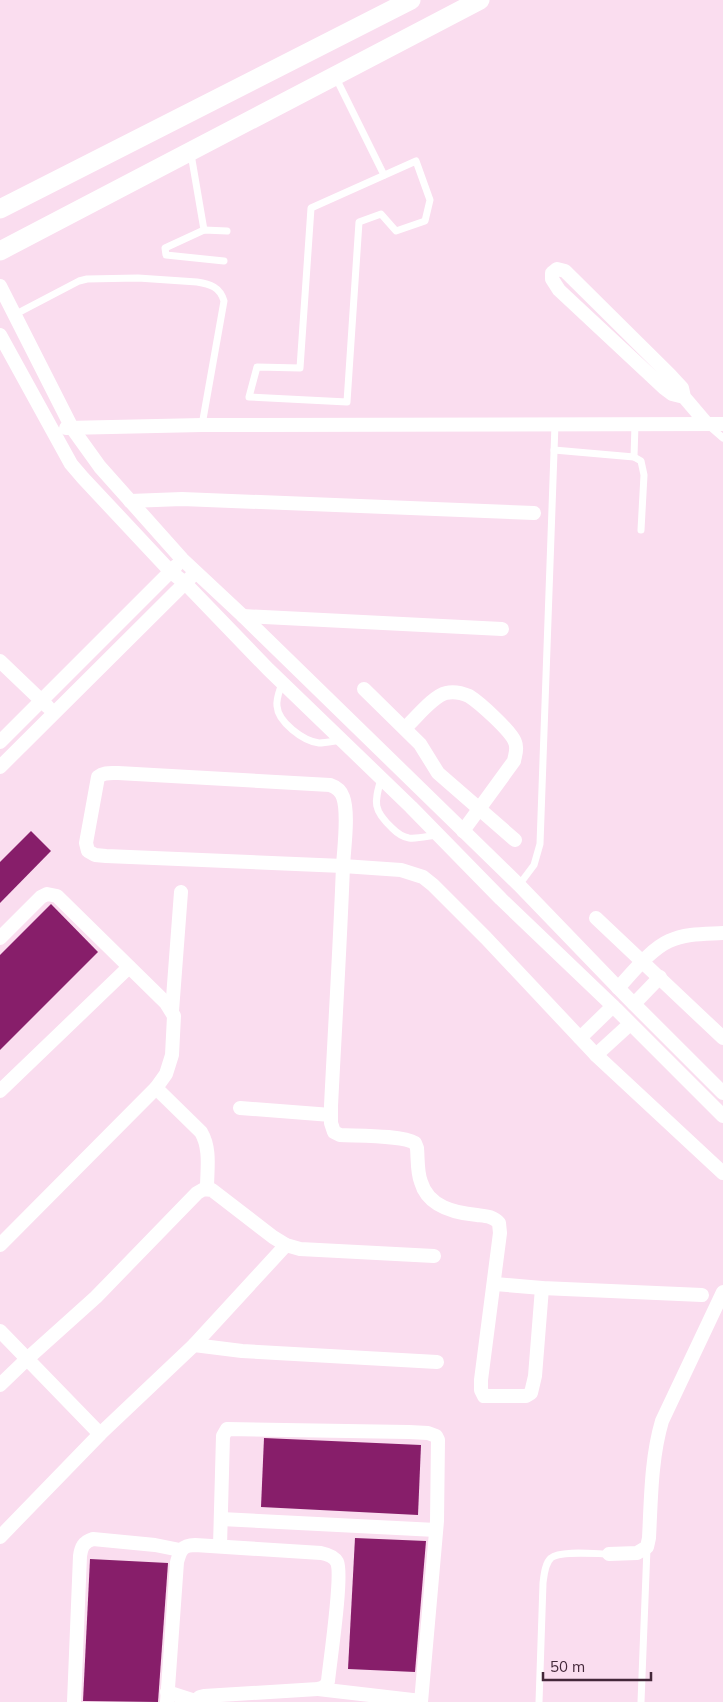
<svg xmlns="http://www.w3.org/2000/svg" width="723" height="1702" font-family="Mulish,sans-serif">
<style>
.building{fill:#871e6a}
.lines{fill:none;stroke-linecap:round;stroke-linejoin:round}
.lane{stroke:#fff;stroke-width:7}
.street{stroke:#fff;stroke-width:14}
.secondary{stroke:#fff;stroke-width:19}
</style>
<rect width="100%" height="100%" fill="#faddef"/>
<!-- building -->
<g class="building">
<polygon points="31,831 51,851 0,903 0,862"/>
<polygon points="51,904 98,952 0,1050 0,955"/>
<polygon points="264,1438 421,1445 418,1515 261,1507"/>
<polygon points="355,1538 426,1541 415,1672 348,1669"/>
<polygon points="90,1559 168,1563 158,1702 83,1701"/>
</g>
<g class="lines">
<!-- lane -->
<g class="lane">
<polyline points="335,76 384,175"/>
<polyline points="191,154 204,230"/>
<polygon points="416,161 430,200 425,221 396,231 381,214 359,222 347,402 249,397 257,367 300,368 311,208"/>
<polyline points="224,261 166,255 165,248 204,230 227,231"/>
<path d="M14,315L79,281L87,279L138,278L197,282C210,284 220,287 224,301L202,425"/>
<polyline points="708,425 723,438"/>
<polyline points="554,450 634,457 635,424"/>
<polyline points="634,457 641,461 644,475 641,530"/>
<path d="M282,683C280,690 276,698 277,706C278,722 303,741 319,743C326,743 334,741 342,740"/>
<path d="M381,779C374,803 373,810 392,828C397,833 402,837 409,838C418,839 428,836 437,835"/>
<polyline points="519,885 534,865 540,844 555,424"/>
<path d="M539,1702L543,1583C544,1575 545,1563 551,1558C560,1550 597,1554 609,1554"/>
<polyline points="641,1702 647,1548"/>
</g>
<!-- street -->
<g class="street">
<polyline points="0,286 72,428 100,467 182,559 243,616 519,885 628,998 723,1093"/>
<polyline points="0,335 71,464 83,478 171,572 185,583 268,669 411,807 501,899 616,1009 723,1116"/>
<polyline points="684,397 672,394 664,388 559,290 552,279 552,273 557,269 565,271 670,375 682,388 684,397 707,424"/>
<polyline points="66,428 202,425 723,424"/>
<polyline points="130,501 182,499 534,513"/>
<polyline points="243,616 502,629"/>
<polyline points="0,661 48,707"/>
<polyline points="364,689 420,744 438,773 515,840"/>
<path d="M405,728C416,718 433,696 446,693C454,691 462,693 469,696C480,703 511,731 515,742C518,749 515,755 514,761L463,831"/>
<polyline points="0,742 176,566"/>
<polyline points="0,767 191,577"/>
<polyline points="596,918 723,1038"/>
<polyline points="0,938 41,897 47,894 57,896 166,1003 174,1016 172,1055 166,1074 156,1088 0,1245"/>
<path d="M618,988C632,973 651,949 669,941C686,933 706,934 723,933"/>
<polyline points="634,1004 660,977"/>
<polyline points="172,1011 181,892"/>
<polyline points="580,1038 613,1006"/>
<polyline points="596,1055 630,1024"/>
<path d="M156,1088L201,1132C211,1149 207,1169 207,1189"/>
<polyline points="0,1091 129,967"/>
<polyline points="240,1108 331,1115"/>
<polyline points="495,1284 542,1288 702,1295"/>
<path d="M542,1288L535,1376L531,1393L526,1396H484L481,1390V1380L500,1233L499,1223C493,1216 485,1216 477,1215C455,1213 428,1207 421,1182C417,1172 418,1159 417,1148L415,1143C402,1135 357,1136 340,1135L334,1132L331,1123V1106C335,1026 340,946 343,866C344,848 349,813 343,797C341,791 336,787 330,785L118,773C110,773 104,772 98,777L86,843L88,851L95,855L106,856L343,866L401,870L423,877L433,885L486,938L596,1055L723,1173"/>
<polyline points="0,1331 100,1434"/>
<polyline points="194,1345 242,1351 437,1362"/>
<polyline points="0,1385 27,1359 96,1297 197,1193 204,1189 212,1190 273,1237 286,1245 300,1249 434,1256"/>
<polyline points="221,1519 436,1530"/>
<polyline points="0,1537 100,1434 194,1345 286,1245"/>
<polyline points="220,1546 223,1436 227,1429 409,1432 428,1433 436,1436 438,1440 437,1521 421,1702"/>
<path d="M609,1554L637,1553L647,1547L649,1538C651,1500 651,1458 662,1421L723,1292"/>
<polyline points="318,1689 421,1701"/>
<polyline points="167,1692 195,1701"/>
<path d="M74,1702L80,1556C81,1548 83,1542 93,1539L155,1545L180,1550"/>
<path d="M167,1702L177,1562C180,1551 182,1545 195,1545L321,1553C326,1554 334,1556 337,1562C343,1575 330,1661 328,1681C326,1686 324,1688 318,1689L204,1696L200,1697L194,1702"/>
</g>
<!-- secondary -->
<g class="secondary">
<polyline points="0,209 411,0"/>
<polyline points="0,251 480,0"/>
</g>
</g>
<!-- scale -->
<path d="M543 1672v8h108v-8" fill="none" stroke="#432739" stroke-width="2.5"/>
<text x="550" y="1672" font-size="15" fill="#432739" stroke="#faddef" stroke-width="4" paint-order="stroke">50 m</text>
</svg>
